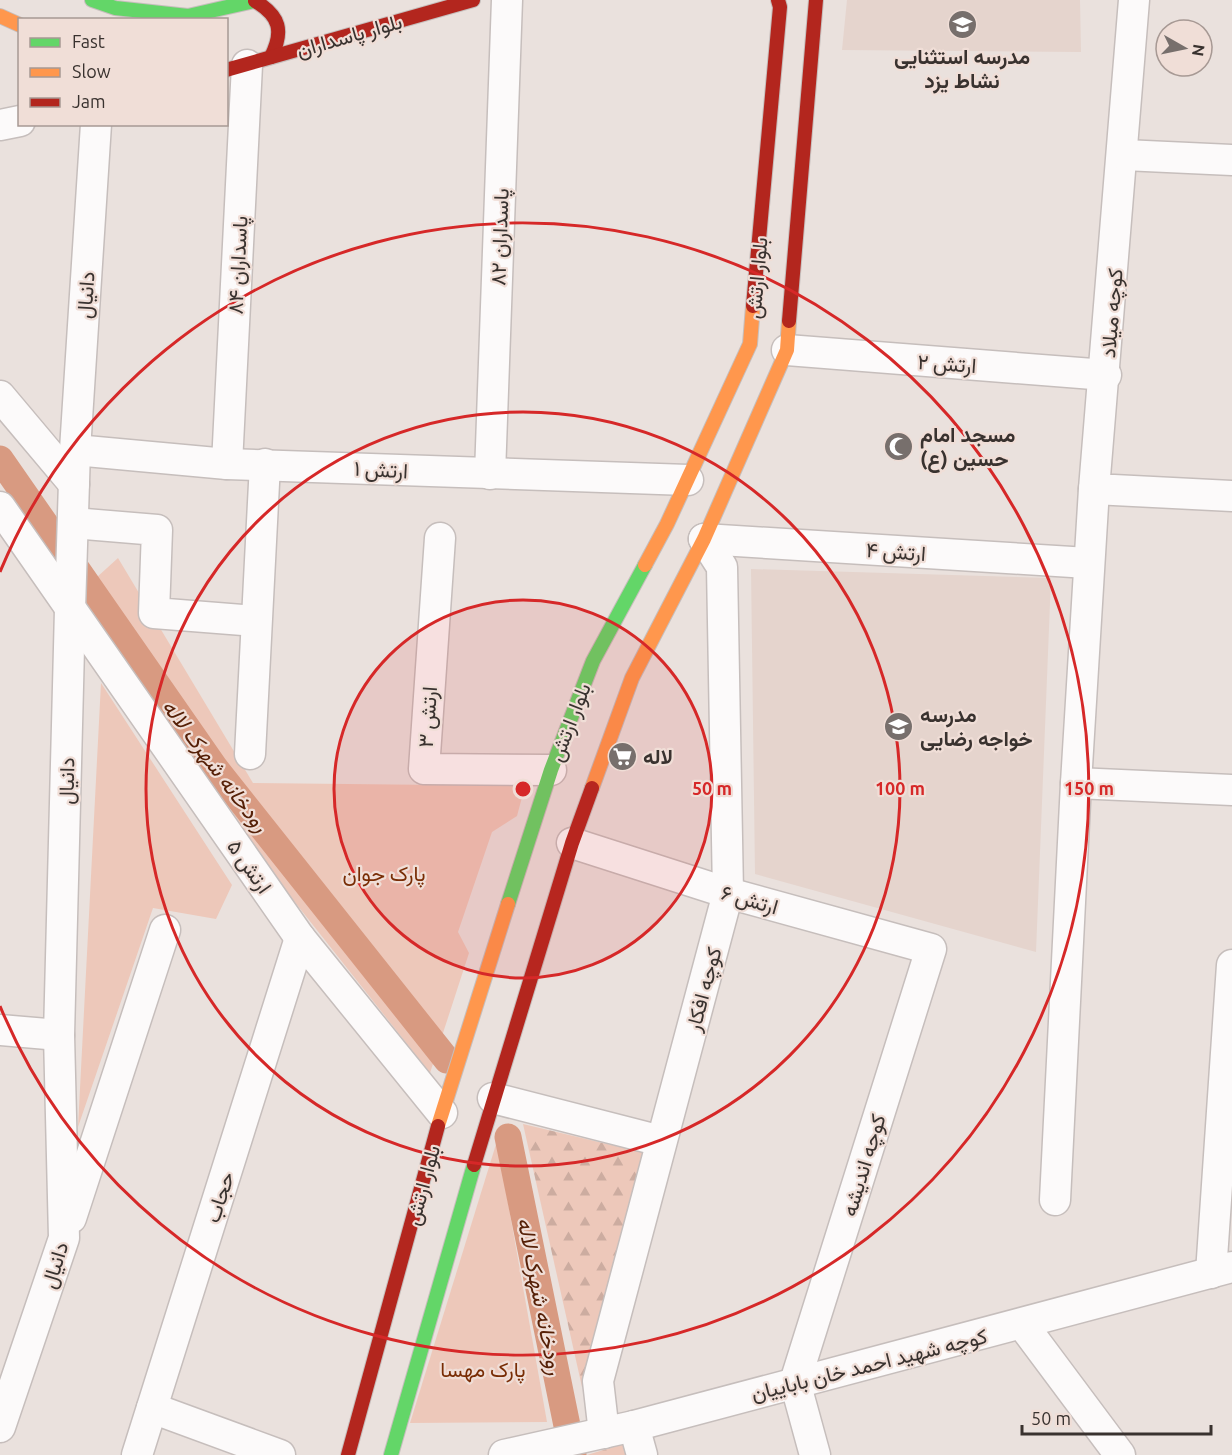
<svg xmlns="http://www.w3.org/2000/svg" width="1232" height="1455" font-family="Ubuntu,Vazirmatn,sans-serif">
<style>
.built{fill:#e5d4cd}
.forest{fill:url(#forest-firs)}
.green{fill:#edc8ba}
.lines{fill:none;stroke-linecap:round;stroke-linejoin:round}
.canal{stroke:#d89a81;stroke-width:27}
.street-casing{stroke:#c6bebc;stroke-width:33}
.fast-casing{stroke:#c6bebc;stroke-width:16}
.slow-casing{stroke:#c6bebc;stroke-width:16}
.jam-casing{stroke:#c6bebc;stroke-width:16}
.street{stroke:#fcfafa;stroke-width:30}
.fast{stroke:#63d668;stroke-width:14}
.slow{stroke:#ff974d;stroke-width:14}
.jam{stroke:#b3261e;stroke-width:14}
.ring{fill:none;stroke:#d62828;stroke-width:3}
.labels{text-anchor:middle;dominant-baseline:central;stroke-width:4.5;stroke-linejoin:round;paint-order:stroke}
.street-label{font-size:21px;fill:#39322f;stroke:#f0ded7}
.poi-label{font-size:21px;font-weight:bold;fill:#39322f;stroke:#f0ded7;text-anchor:start}
.park-label{font-size:21px;fill:#782c04;stroke:#f0ded7}
.water-label{font-size:22px;font-style:italic;fill:#562007;stroke:#f0ded7}
.centre{fill:#d62828;stroke:#f0ded7;stroke-width:3}
.ring-label{font-size:18px;text-anchor:middle;font-weight:bold;fill:#d62828;stroke:#f0ded7;stroke-width:4.5;stroke-linejoin:round;paint-order:stroke}
</style>
<defs>
<pattern id="forest-firs" width="22" height="20" patternUnits="userSpaceOnUse" patternTransform="scale(1.5)"><rect width="22" height="20" fill="#edc8ba"/><path d="M5 1l3.5 6h-7zM16 11l3.5 6h-7z" fill="#ccaca0"/></pattern>
</defs>
<rect width="100%" height="100%" fill="#eae1dd"/>
<!-- built -->
<g class="built">
<polygon points="847,0 1080,0 1081,52 842,50"/>
<polygon points="751,569 1051,578 1036,952 755,874"/>
</g>
<!-- forest -->
<g class="forest">
<polygon points="523,1124 645,1153 582,1387"/>
<polygon points="623,1444 626,1455 587,1455"/>
</g>
<!-- green -->
<g class="green">
<polygon points="118,558 253,783 525,786 517,816 492,832 458,932 469,953 430,1073 211,796 93,613 96,578"/>
<polygon points="101,683 232,885 216,919 153,908 78,1127"/>
<polygon points="497,1141 547,1422 410,1423"/>
</g>
<g class="lines">
<!-- canal -->
<g class="canal">
<polyline points="0,459 215,768 447,1060"/>
<polyline points="508,1137 573,1455"/>
</g>
<defs>
<g id="street">
<polyline points="1134,0 1094,489 1232,496"/>
<polyline points="0,125 20,121"/>
<polyline points="1124,155 1232,160"/>
<polyline points="787,350 1106,375"/>
<polyline points="0,396 74,484"/>
<polyline points="75,450 227,464 688,480"/>
<polyline points="227,464 247,65"/>
<polyline points="490,474 507,0"/>
<polyline points="0,507 300,938 442,1113"/>
<polyline points="73,523 157,530 154,613 256,621"/>
<polyline points="440,538 424,769 551,770"/>
<polyline points="704,539 1088,563"/>
<polyline points="250,754 265,464"/>
<polyline points="1076,783 1232,790"/>
<polyline points="572,843 728,893 931,949 795,1382 815,1455"/>
<polyline points="0,1030 59,1035"/>
<polyline points="493,1098 661,1141"/>
<polyline points="1055,1200 1076,783 1094,489"/>
<polyline points="71,1218 165,930"/>
<polyline points="1211,1273 1232,965"/>
<polyline points="1023,1325 1120,1455"/>
<polyline points="152,1408 280,1455"/>
<polyline points="634,1426 642,1455"/>
<polyline points="0,1427 64,1238 59,1035 70,609 75,450 96,124"/>
<polyline points="604,1433 598,1381 728,893 722,567 704,539"/>
<polyline points="137,1455 300,938"/>
<polyline points="504,1455 634,1426 1232,1267"/>
</g>
<g id="fast">
<polyline points="92,0 115,8 188,16 258,0"/>
<polyline points="508,904 551,770 593,661 645,565"/>
<polyline points="391,1455 474,1165"/>
</g>
<g id="slow">
<polyline points="0,16 20,25"/>
<polyline points="645,565 667,524 750,344 753,306"/>
<polyline points="592,788 632,678 704,539 787,350 789,321"/>
<polyline points="438,1126 508,904"/>
</g>
<g id="jam">
<path d="M255,1C280,16 284,31 271,57"/>
<polyline points="226,70 473,0"/>
<polyline points="753,306 780,7 778,0"/>
<polyline points="789,321 816,0"/>
<polyline points="474,1165 572,843 592,788"/>
<polyline points="348,1455 438,1126"/>
</g>
</defs>
<!-- street casing -->
<use href="#street" class="street-casing"/>
<!-- fast casing -->
<use href="#fast" class="fast-casing"/>
<!-- slow casing -->
<use href="#slow" class="slow-casing"/>
<!-- jam casing -->
<use href="#jam" class="jam-casing"/>
<!-- street -->
<use href="#street" class="street"/>
<!-- fast -->
<use href="#fast" class="fast"/>
<!-- slow -->
<use href="#slow" class="slow"/>
<!-- jam -->
<use href="#jam" class="jam"/>
</g>
<!-- distance rings -->
<circle cx="523" cy="789" r="189" fill="#d62828" fill-opacity=".12"/>
<g class="ring">
<circle cx="523" cy="789" r="189"/>
<circle cx="523" cy="789" r="377"/>
<path d="M0 572A566 566 0 1 1 0 1006"/>
</g>
<!-- icons -->
<defs>
<symbol id="school-disc" viewBox="-11 -11 22 22"><circle r="9.5" fill="#776f6c" stroke="#f0ded7"/><path d="M0-5L7-2L0 1L-7-2ZM-4 1L0 2.5L4 1V4Q0 6-4 4Z" fill="#fff"/></symbol>
<symbol id="mosque-disc" viewBox="-11 -11 22 22"><circle r="9.5" fill="#776f6c" stroke="#f0ded7"/><path d="M3.5-4.9A6 6 0 1 0 3.5 4.9A5 5 0 1 1 3.5-4.9Z" fill="#fff"/></symbol>
<symbol id="supermarket-disc" viewBox="-11 -11 22 22"><circle r="9.5" fill="#776f6c" stroke="#f0ded7"/><path d="M-6-5.5h2.5l.6 2H6L4.5 2H-2.5L-4.4-4H-6ZM-1.5 3.2a1.3 1.3 0 1 0 .1 0ZM3 3.2a1.3 1.3 0 1 0 .1 0Z" fill="#fff"/></symbol>
</defs>
<g fill-rule="evenodd">
<use href="#school-disc" x="946" y="8" width="33" height="33"/>
<use href="#mosque-disc" x="882" y="430" width="33" height="33"/>
<use href="#school-disc" x="882" y="710" width="33" height="33"/>
<use href="#supermarket-disc" x="606" y="740" width="33" height="33"/>
</g>
<g class="labels">
<!-- street labels -->
<g class="street-label">
<text transform="translate(349 35) rotate(-16)">بلوار پاسداران</text>
<text transform="translate(499 237) rotate(-88)">پاسداران ۸۲</text>
<text transform="translate(237 265) rotate(-87)">پاسداران ۸۴</text>
<text transform="translate(756 278) rotate(-85)">بلوار ارتش</text>
<text transform="translate(85 295) rotate(-86)">دانیال</text>
<text transform="translate(1111 313) rotate(-85)">کوچه میلاد</text>
<text transform="translate(947 363) rotate(4)">ارتش ۲</text>
<text transform="translate(381 469) rotate(3)">ارتش ۱</text>
<text transform="translate(896 551) rotate(4)">ارتش ۴</text>
<text transform="translate(427 717) rotate(-86)">ارتش ۳</text>
<text transform="translate(569 722) rotate(-69)">بلوار ارتش</text>
<text transform="translate(66 781) rotate(-89)">دانیال</text>
<text transform="translate(250 866) rotate(55)">ارتش ۵</text>
<text transform="translate(750 899) rotate(16)">ارتش ۶</text>
<text transform="translate(703 989) rotate(-75)">کوچه افکار</text>
<text transform="translate(863 1165) rotate(-73)">کوچه اندیشه</text>
<text transform="translate(422 1185) rotate(-75)">بلوار ارتش</text>
<text transform="translate(219 1197) rotate(-72)">حجاب</text>
<text transform="translate(54 1265) rotate(-73)">دانیال</text>
<text transform="translate(869 1364) rotate(-14)">کوچه شهید احمد خان باباییان</text>
</g>
<!-- poi labels -->
<g class="poi-label">
<text x="962" y="56" text-anchor="middle">مدرسه استثنایی<tspan x="962" dy="24">نشاط یزد</tspan></text>
<text x="920" y="434">مسجد امام<tspan x="920" dy="24">حسین (ع)</tspan></text>
<text x="920" y="714">مدرسه<tspan x="920" dy="24">خواجه رضایی</tspan></text>
<text x="643" y="756">لاله</text>
</g>
<!-- park labels -->
<g class="park-label">
<text x="384" y="873">پارک جوان</text>
<text x="483" y="1369">پارک مهسا</text>
</g>
<!-- water labels -->
<g class="water-label">
<text transform="translate(216 765) rotate(53)">رودخانه شهرک لاله</text>
<text transform="translate(541 1296) rotate(79)">رودخانه شهرک لاله</text>
</g>
</g>
<circle cx="523" cy="789" r="9" class="centre"/>
<g class="ring-label">
<text x="712" y="795">50 m</text>
<text x="900" y="795">100 m</text>
<text x="1089" y="795">150 m</text>
</g>
<!-- legend -->
<rect x="18" y="18" width="210" height="108" fill="#f0ded7" stroke="#a79994" stroke-width="1.5"/>
<rect x="30" y="38" width="30" height="9" fill="#63d668" stroke="#a79994" stroke-width="1.5"/>
<text x="72" y="48" font-size="18" fill="#39322f">Fast</text>
<rect x="30" y="68" width="30" height="9" fill="#ff974d" stroke="#a79994" stroke-width="1.5"/>
<text x="72" y="78" font-size="18" fill="#39322f">Slow</text>
<rect x="30" y="98" width="30" height="9" fill="#b3261e" stroke="#a79994" stroke-width="1.5"/>
<text x="72" y="108" font-size="18" fill="#39322f">Jam</text>
<!-- north arrow -->
<g transform="translate(1184 48) rotate(99)"><circle r="28" fill="#f0ded7" stroke="#a79994" stroke-width="1.5"/>
<path d="M0-4.5L10 22L0 15L-10 22Z" fill="#776f6c"/>
<text y="-9" font-size="16" font-weight="bold" text-anchor="middle" fill="#39322f">N</text>
</g>
<!-- scale -->
<path d="M1022 1425v9h189v-9" fill="none" stroke="#39322f" stroke-width="3"/>
<text x="1031" y="1425" font-size="18" fill="#39322f" stroke="#f0ded7" stroke-width="4.5" paint-order="stroke">50 m</text>
</svg>
